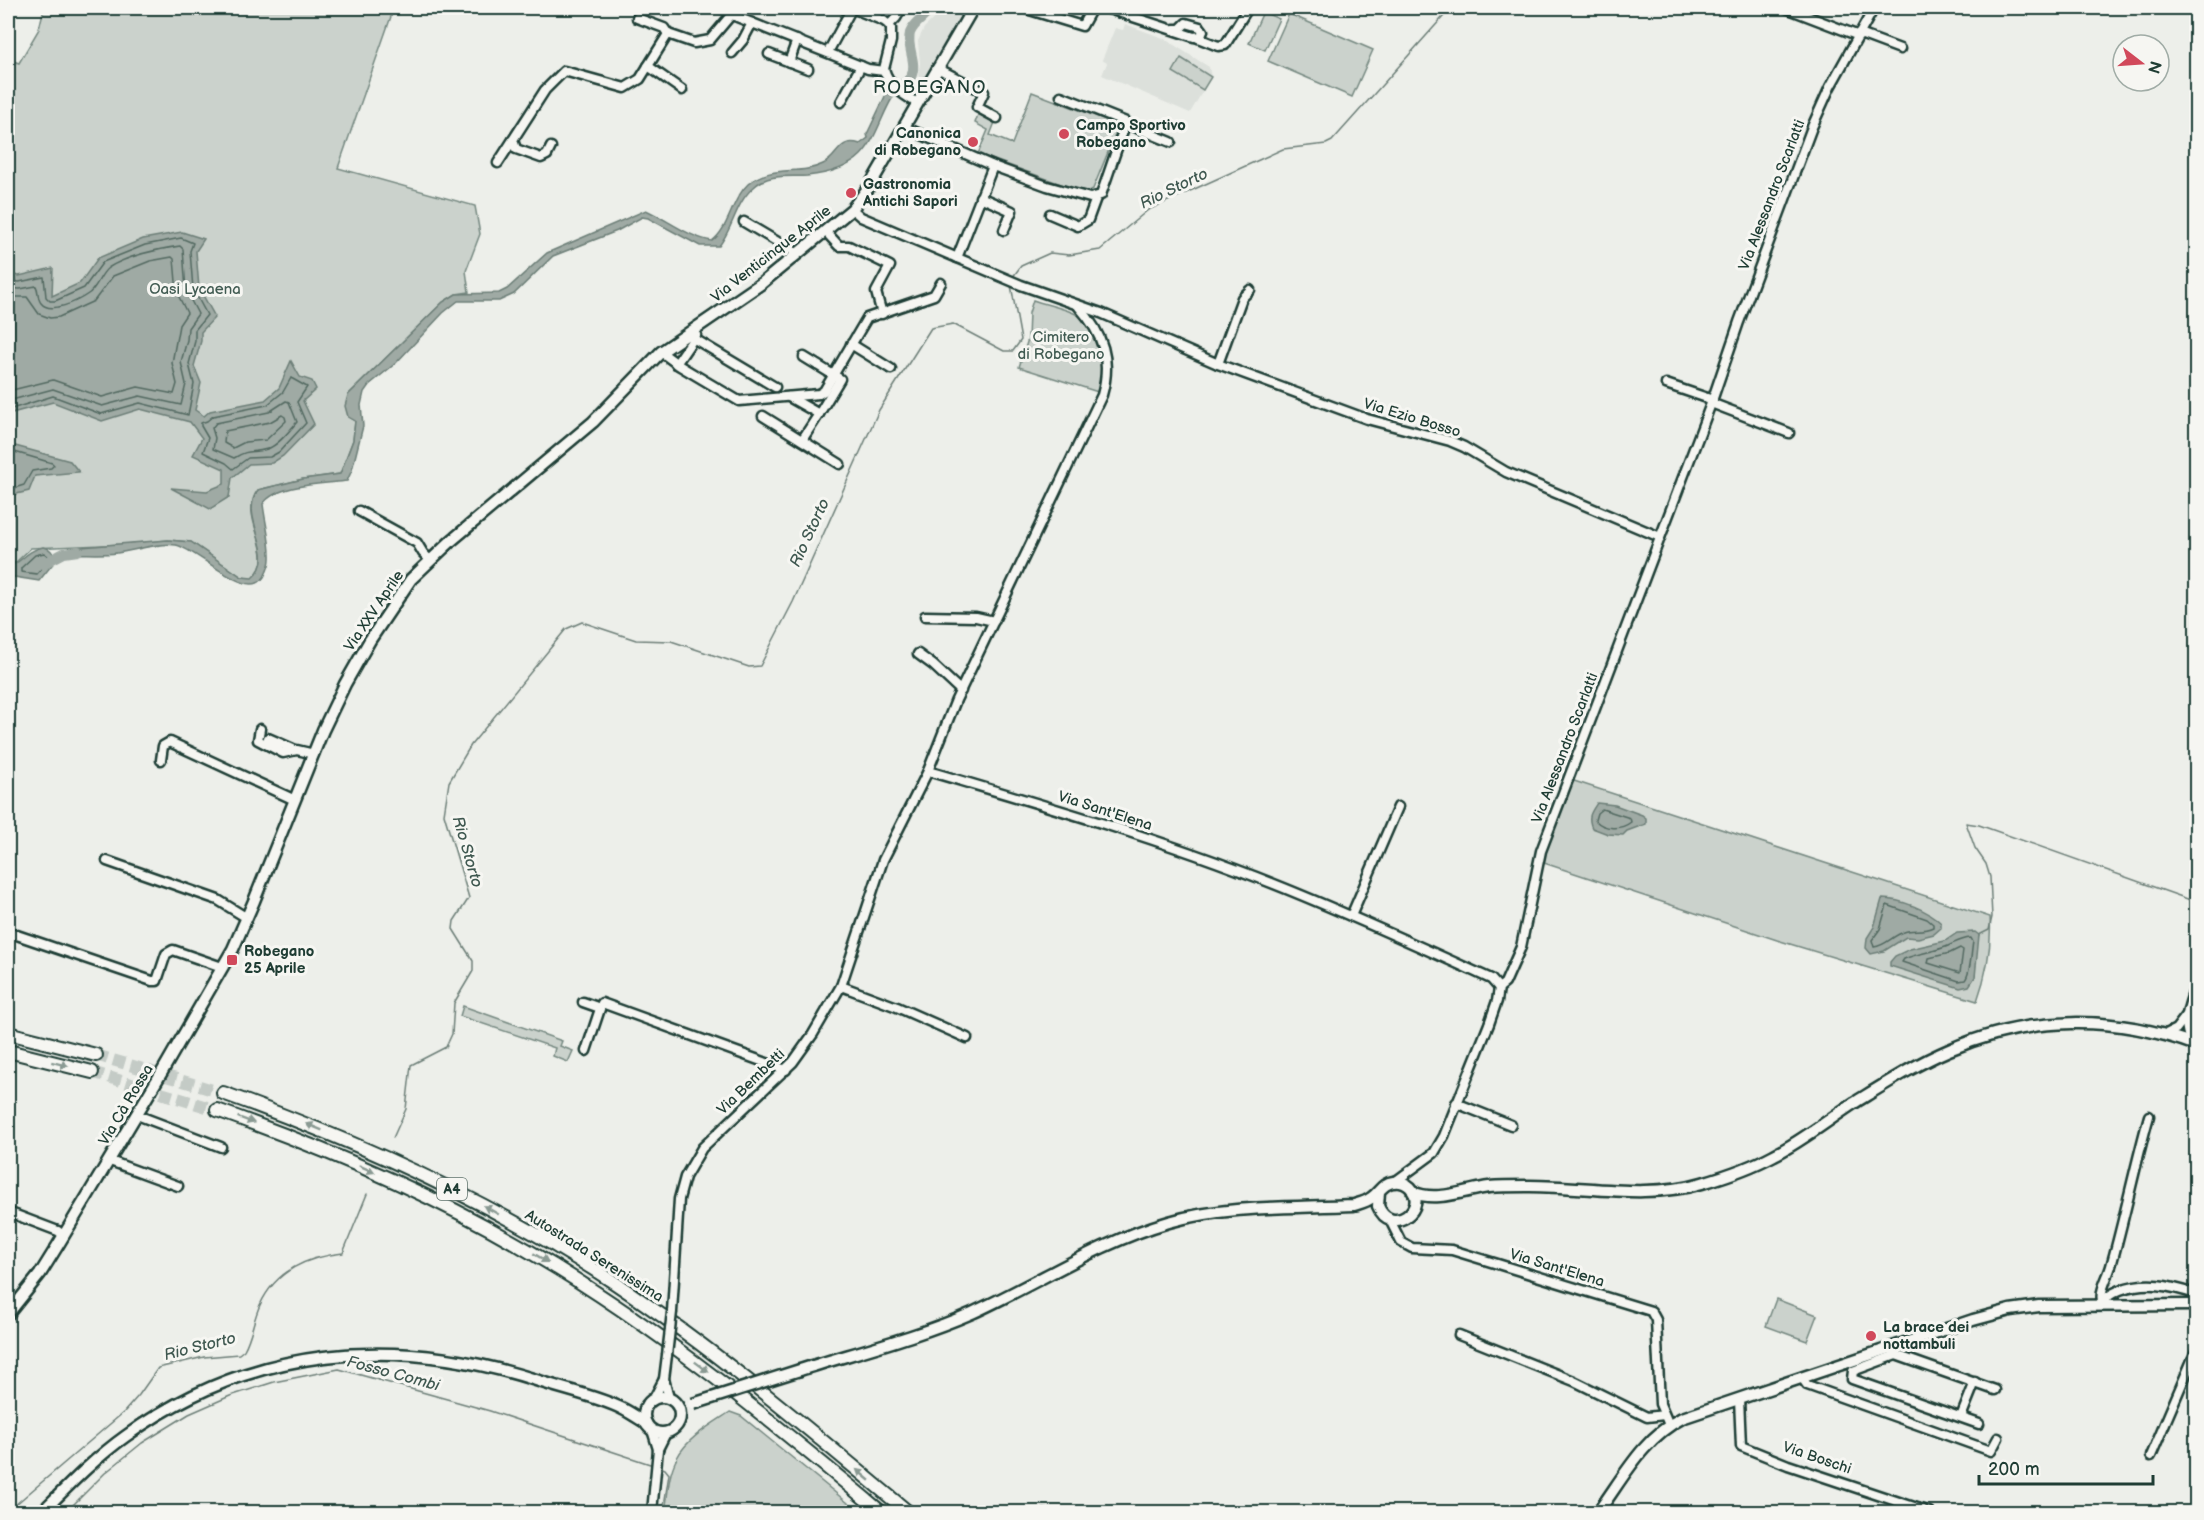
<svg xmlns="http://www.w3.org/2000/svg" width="2204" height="1520" font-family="'Balsamiq Sans',sans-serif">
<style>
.built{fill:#dce0db}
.green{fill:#cbd2cc;stroke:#758880;stroke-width:1.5}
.water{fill:#9faaa4;stroke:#6c7e77;stroke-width:1.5}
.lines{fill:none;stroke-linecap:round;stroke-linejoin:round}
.shore{stroke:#526961;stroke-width:1.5}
.stream{stroke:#6c7e77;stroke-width:1.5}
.river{stroke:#9faaa4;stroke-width:10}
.highway-tunnel{stroke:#c4cbc6;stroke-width:12;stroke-dasharray:12 6;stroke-linecap:butt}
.minor-casing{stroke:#1f3d34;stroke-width:13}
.major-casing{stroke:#1f3d34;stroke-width:15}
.highway-casing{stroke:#1f3d34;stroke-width:16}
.minor{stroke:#f6f6f2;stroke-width:8}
.major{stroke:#f6f6f2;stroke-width:10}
.highway{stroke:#f6f6f2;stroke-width:12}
.minor-bridge-casing{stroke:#1f3d34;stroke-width:13;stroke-linecap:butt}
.major-bridge-casing{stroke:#1f3d34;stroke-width:15;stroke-linecap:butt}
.minor-bridge{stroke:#f6f6f2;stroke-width:8}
.major-bridge{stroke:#f6f6f2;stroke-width:10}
.oneway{fill:#8a9a93}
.poi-dot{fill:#d1495b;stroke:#f6f6f2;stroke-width:2}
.labels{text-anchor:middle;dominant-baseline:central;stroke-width:6;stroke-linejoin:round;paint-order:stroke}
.shield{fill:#f6f6f2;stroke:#60746d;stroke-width:1.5}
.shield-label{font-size:14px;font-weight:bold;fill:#1f3d34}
.poi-label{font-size:15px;font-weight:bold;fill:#1f3d34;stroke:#f6f6f2;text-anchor:start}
.street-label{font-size:15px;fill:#1f3d34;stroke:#f6f6f2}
.park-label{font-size:15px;fill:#415b52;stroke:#f6f6f2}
.water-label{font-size:16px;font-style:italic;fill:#3f5850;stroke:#f6f6f2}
.quarter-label{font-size:18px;letter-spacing:1.5px;fill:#1f3d34;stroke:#f6f6f2}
</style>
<rect width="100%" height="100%" fill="#edefea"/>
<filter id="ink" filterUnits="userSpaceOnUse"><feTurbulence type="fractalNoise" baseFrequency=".0167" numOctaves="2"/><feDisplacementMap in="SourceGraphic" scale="12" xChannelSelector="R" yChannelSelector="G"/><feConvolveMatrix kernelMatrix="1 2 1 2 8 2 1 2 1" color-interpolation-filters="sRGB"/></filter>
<g filter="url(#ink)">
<!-- built -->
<g class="built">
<polygon points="945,8 964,10 923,79 918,76 920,64 918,41 924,28"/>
<polygon points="1125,24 1163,38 1209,67 1211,77 1190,113 1102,75 1107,63 1102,60 1115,28 1123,30"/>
</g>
<!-- green -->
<g class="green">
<path d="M44,8H394L338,168L475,206L480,234L466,271L469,292L456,294L443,302L348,395V417L355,421L353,440L340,474L303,479L258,490C236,518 281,554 252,579L242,577L191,542L168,540L127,544L31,548L16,562L8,564V59L19,63L39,29Z"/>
<polygon points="1263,12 1279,19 1265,50 1249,43"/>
<polygon points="1289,14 1373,50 1352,97 1268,61"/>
<polygon points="1181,58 1211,77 1203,90 1173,72"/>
<polygon points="1032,92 1119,125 1093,189 1086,193 978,154 988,130 975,123 979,112 996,120 990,135 1012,144"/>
<path d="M1033,300C1047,305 1065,308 1078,315C1102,328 1105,368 1098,392L1019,367L1028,339L1029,313Z"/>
<path d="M1568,779L1990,917C1992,946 1987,973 1977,1001L1777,940L1538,861Z"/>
<polygon points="463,1006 562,1041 560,1046 573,1051 568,1062 553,1056 555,1048 460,1016"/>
<polygon points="1776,1299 1817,1315 1807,1341 1766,1326"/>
<path d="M730,1412L741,1416L859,1512H665C668,1495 668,1474 677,1458C687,1438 712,1424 730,1412Z"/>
</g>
<!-- water -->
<g class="water">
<path d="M889,88L896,92C882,112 877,139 861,155C847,169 826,174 807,176C789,177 768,173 754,187C735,203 734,227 719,246H700L648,218L642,217L617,231L553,256L514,294L499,301H458L443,313L396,363L369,385L364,392L361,405L363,426L352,470L347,481C324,484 276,484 263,504C265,522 271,542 270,559C270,566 267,571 264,577C249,603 197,549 176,545C160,542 133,551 117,553C100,555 83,553 66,554L63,551L81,547L168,540L191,542L242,577L252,578C281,554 237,518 258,490L303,479L340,474L353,440L355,421L348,417L345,406L348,395L443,302L456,294L499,293L507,289L547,253L646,210C668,220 688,237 712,241C729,229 731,200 748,184C771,164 799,176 823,164C839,157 838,137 860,144L868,138L867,134Z"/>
<polygon points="182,232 204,239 196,251 199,288 215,317 201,332 201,341 194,366 201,383 195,410 204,416 210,411 265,400 279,388 291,361 300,377 312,381 316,389 303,401 314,424 283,456 272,463 249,464 232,478 229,497 210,509 171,488 207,491 224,484 224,469 193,455 202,438 190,422 140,409 102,421 53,402 12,413 8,423 8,274 19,276 53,268 52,296 80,283 98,258 143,239"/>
<polygon points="8,444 70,461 79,472 35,476 29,491 8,496"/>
<path d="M43,547C51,548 53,553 56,560L39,581L8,576V567C23,562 25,551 43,547Z"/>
<path d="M1597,803L1615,805L1642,815L1646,818V824L1627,831L1623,835L1608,834L1592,828C1587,817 1591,812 1597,803Z"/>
<path d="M1882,899C1901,899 1928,910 1941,923V928L1934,934L1918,938L1906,937L1884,951L1871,954L1866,948L1867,938L1874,927Z"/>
<polygon points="1975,932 1979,935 1975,977 1969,986 1960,988 1890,966 1890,962 1895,956 1910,949 1945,941 1957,933"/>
</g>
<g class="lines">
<!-- shore -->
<g class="shore">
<polyline points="8,280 19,282 44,277 46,297 50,301 55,301 84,288 103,262 145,245 181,238 193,243 190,251 193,289 207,315 195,330 195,341 189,364 194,384 188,415 140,403 101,414 53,396 8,410"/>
<path d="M8,288L20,289L36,286C39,291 37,298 41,303C50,315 78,301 88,294C97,288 100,274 108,268C127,256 159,249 180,246L183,249L186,291L198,314L188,328L187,340L181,362L186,384L181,405L140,396L102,406L53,389L8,401"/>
<polyline points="8,297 27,297 39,314 50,318 59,317 94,301 113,276 150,261 172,257 174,259 177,293 187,313 179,325 172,363 177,384 174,394 138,387 102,397 53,380 8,391"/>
<polygon points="291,378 307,387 297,402 306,423 279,452 270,457 248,458 233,469 226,463 203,452 208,438 201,426 201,423 207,421 213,416 267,405 283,392"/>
<path d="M286,401L289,402L297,422C290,430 278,446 267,449C252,454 250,448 234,458L213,449L215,438L212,428L216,423L269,412Z"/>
<polygon points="282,415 285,417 286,421 266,440 245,442 233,448 224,443 225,431 270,422"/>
<polyline points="8,450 52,463 54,465 51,468 32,471 24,485 8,490"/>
<polygon points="44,553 48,556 49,560 37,574 21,572 21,568 35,555"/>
<path d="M1602,809L1630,818L1631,822C1621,830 1604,830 1595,820L1597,813Z"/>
<path d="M1887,905L1927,919L1933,924V927C1923,932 1914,929 1904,932C1893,935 1886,946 1874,947L1872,940L1880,929Z"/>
<path d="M1971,938L1973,942C1971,952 1971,973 1965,980L1959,981L1902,962L1904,959C1918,953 1934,952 1948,946C1957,942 1960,939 1971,938Z"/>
<polygon points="1960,948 1963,950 1960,973 1928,963 1929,958 1950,953"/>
</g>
<!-- stream -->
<g class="stream">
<polyline points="1012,278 1021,266 1050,253 1069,255 1100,250 1148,210 1283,149 1326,144 1332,141 1451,8"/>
<polyline points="1979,935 1989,930 1992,917 1990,877 1986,864 1975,848 1966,823 1979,825 2196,902"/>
<polyline points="393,1138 406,1109 411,1065 446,1047 452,1034 454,1003 473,971 473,961 453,929 454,921 469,898 444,814 449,782 471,745 566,629 582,622 636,640 671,641 749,667 760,666 793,602 879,410 931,328 953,324 1004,351 1013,351 1021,340 1011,285"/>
<polyline points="660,1467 665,1469 669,1474 663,1512"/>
<path d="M8,1511L124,1412L139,1395L158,1368L204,1357L239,1354L244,1350C252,1336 253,1320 260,1305C276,1270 307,1257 343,1253L367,1194"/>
<polyline points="66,1512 105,1473 142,1443 189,1414 230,1396 274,1382 339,1369 490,1411 653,1465"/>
<polyline points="1039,1512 1044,1509 1054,1511"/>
</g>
<!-- river -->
<g class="river">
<path d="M890,95C896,83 906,86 911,77C918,62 906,48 910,33C914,22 926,17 932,8"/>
<polyline points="43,564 64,553 78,551"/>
</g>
<!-- highway-tunnel -->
<g class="highway-tunnel">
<polyline points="96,1055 223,1093"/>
<polyline points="92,1072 217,1110"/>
</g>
<defs>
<g id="minor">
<polyline points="721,8 734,13"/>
<polyline points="852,8 884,21 889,25"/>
<polyline points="1023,8 1082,26 1092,8"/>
<polyline points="1106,8 1194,37 1201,36 1203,31 1200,27 1186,23 1180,29 1174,29"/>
<polyline points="1786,8 1859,36"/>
<polyline points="732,15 868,69 884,71"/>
<polyline points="637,18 664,28 668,34"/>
<path d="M889,25L891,28V41L884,69C889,86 902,94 917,103"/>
<polyline points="889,25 896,18 902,8"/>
<polyline points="1860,34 1900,49"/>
<polyline points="1198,38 1218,46 1225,45 1248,8"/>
<polyline points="828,52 852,8"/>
<polyline points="732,53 743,40 752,23"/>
<polyline points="769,54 808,69"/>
<polyline points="789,62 797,40"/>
<polyline points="648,66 682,90"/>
<polyline points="937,68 984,92 977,107 997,118"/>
<polyline points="841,102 861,66"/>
<polyline points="1127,124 1171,142"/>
<polyline points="904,127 993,166 1047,186 1090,198 1101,195 1126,122 1061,96"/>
<polyline points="513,140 516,149 541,158 547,155 551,147"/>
<polyline points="498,163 545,90 564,71 625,88 640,79 668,34 694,43 710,40 737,8"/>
<polyline points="980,197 1012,211 1004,230"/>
<polyline points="852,209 861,217 1021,285 1101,313 1218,364 1367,419 1450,441 1464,447 1506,472 1660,537"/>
<polyline points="1050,214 1078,226 1088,220 1096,198"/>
<polyline points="744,222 798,254"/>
<polyline points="826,232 839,246 849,246 890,266 876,292 882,314"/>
<polyline points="957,258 993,166"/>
<polyline points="693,338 775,387"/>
<polyline points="851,344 891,369"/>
<polyline points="661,352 680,366 739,401 819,394 824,391 867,318 934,295 941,283"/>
<polyline points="676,364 696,335"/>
<polyline points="1218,364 1242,298 1250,290"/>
<polyline points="1666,384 1713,400"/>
<polyline points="789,397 819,414 840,379 804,357"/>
<polyline points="1711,403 1789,433"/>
<polyline points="763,416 840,464"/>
<polyline points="802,440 819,414"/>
<polyline points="359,511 417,543 423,553 430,560"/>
<polyline points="925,616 976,617 994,621"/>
<polyline points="918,654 933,665 961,691"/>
<polyline points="260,729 258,740 283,753 297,750 314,754"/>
<polyline points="268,738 293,749"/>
<polyline points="161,760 163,746 170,742 295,800"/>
<path d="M928,771C1044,805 1161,839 1274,884C1347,913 1419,946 1491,979L1499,988"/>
<polyline points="107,861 218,900 247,918"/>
<polyline points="1351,916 1398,807"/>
<polyline points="8,932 152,981 157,981 166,954 173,950 222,967"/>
<polyline points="841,986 897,1007 967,1038"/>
<polyline points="583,1002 600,1008"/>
<polyline points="2166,1034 2176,1029 2186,1016"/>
<path d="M2191,1043C2181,1020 2189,1007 2196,984"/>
<polyline points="586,1051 602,1003 786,1070"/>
<polyline points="1456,1103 1511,1125"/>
<polyline points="137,1115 221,1147"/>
<polyline points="110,1161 178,1186"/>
<polyline points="1396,1181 1434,1153 1444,1136 1489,1024 1497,1001 1499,988 1505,983 1521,947 1541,851 1712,401 1739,322 1812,127 1830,87 1874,8"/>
<polyline points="8,1212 58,1231 64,1236"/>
<polyline points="1389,1218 1401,1242 1412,1248 1452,1250 1651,1311 1656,1320 1660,1404 1669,1425"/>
<path d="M2103,1305C2106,1296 2111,1294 2120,1290C2147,1280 2170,1286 2196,1294"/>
<path d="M2103,1306C2098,1291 2107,1280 2111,1266C2125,1216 2135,1166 2149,1116"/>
<path d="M672,1312L679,1199L685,1177L702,1148L793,1062L813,1034L841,986L883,860L928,771L956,700L1102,395C1112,360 1103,334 1079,307"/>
<polyline points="1459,1335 1574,1381 1647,1417 1664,1415"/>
<polyline points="1894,1348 1896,1355 1853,1371 1852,1379 1979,1424"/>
<polyline points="667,1355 664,1379 669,1398"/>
<polyline points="1896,1355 1995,1390"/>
<polyline points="1802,1378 1807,1385 1991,1451 1998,1438"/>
<polyline points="1739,1399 1741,1446 1788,1465 1929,1512"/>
<polyline points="653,1400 664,1379"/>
<polyline points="1961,1417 1975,1382"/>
<polyline points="658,1449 666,1433"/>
<polyline points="2151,1456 2196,1351"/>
<polyline points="652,1512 658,1449 652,1430"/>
</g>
<g id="major">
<path d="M1413,1192C1435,1203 1466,1190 1489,1187C1501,1186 1514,1186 1526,1186C1584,1185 1645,1200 1702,1183C1726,1176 1752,1167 1774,1155C1802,1141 1828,1120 1854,1103C1885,1084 1916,1064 1949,1050C2029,1015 2115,1015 2196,1045"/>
<polyline points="8,1314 40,1274 58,1245 162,1072 233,949 254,901 323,730 345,684 370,640 411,579 451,541 593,422 661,352 762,283 852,209 869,187 973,8"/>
<path d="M800,1370C857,1352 917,1337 972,1313C1038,1283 1099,1242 1169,1222C1228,1205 1293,1208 1354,1205C1360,1203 1366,1202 1371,1198C1379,1193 1383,1183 1393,1182C1399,1181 1406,1183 1410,1187C1430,1208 1391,1238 1378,1206L1379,1192"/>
<circle cx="662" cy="1415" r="18"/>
<path d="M42,1512C69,1485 95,1458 126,1436C250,1346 393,1334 536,1380C562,1389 600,1397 623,1409C631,1413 638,1418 646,1423"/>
<path d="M1598,1512C1623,1478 1643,1438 1682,1418L1973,1320L2010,1310L2039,1306L2196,1305"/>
</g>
<g id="highway">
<polyline points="8,1033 96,1055"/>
<polyline points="8,1051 92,1072"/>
<path d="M223,1093C360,1142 493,1202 615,1283C718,1352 812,1432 908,1512"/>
<path d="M217,1110C324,1148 429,1192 527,1250C655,1324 768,1418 881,1512"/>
</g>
</defs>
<!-- minor casing -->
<use href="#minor" class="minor-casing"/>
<!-- major casing -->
<use href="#major" class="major-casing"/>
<!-- highway casing -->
<use href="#highway" class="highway-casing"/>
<!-- minor -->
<use href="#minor" class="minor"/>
<!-- major -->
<use href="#major" class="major"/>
<!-- highway -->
<use href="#highway" class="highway"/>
<defs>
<polyline id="minor-bridge" points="667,1355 672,1312"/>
<polyline id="major-bridge" points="693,1404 800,1370"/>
</defs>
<!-- minor-bridge casing -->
<use href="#minor-bridge" class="minor-bridge-casing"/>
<!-- major-bridge casing -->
<use href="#major-bridge" class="major-bridge-casing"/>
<!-- minor-bridge -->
<use href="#minor-bridge" class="minor-bridge"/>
<!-- major-bridge -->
<use href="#major-bridge" class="major-bridge"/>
</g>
<!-- one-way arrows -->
<defs><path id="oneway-solid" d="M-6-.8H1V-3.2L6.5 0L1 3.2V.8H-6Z" transform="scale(1.5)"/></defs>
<g class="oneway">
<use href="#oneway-solid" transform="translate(60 1064) rotate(14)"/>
<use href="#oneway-solid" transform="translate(246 1120) rotate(20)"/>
<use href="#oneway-solid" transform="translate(314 1127) rotate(-158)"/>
<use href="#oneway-solid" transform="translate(367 1169) rotate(24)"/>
<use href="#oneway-solid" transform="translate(491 1210) rotate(-150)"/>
<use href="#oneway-solid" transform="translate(541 1258) rotate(31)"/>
<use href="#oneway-solid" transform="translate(702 1367) rotate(37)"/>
<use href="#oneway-solid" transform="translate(863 1475) rotate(-140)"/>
</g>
</g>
<!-- markers -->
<g class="poi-dot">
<circle cx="1064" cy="134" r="6"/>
<circle cx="973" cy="142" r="6"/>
<circle cx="851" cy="193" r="6"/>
<rect x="226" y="954" width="12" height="12" rx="3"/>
<circle cx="1871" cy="1336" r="6"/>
</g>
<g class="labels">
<!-- shield labels -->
<rect class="shield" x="437" y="1178" width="30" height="22" rx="4.5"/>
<g class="shield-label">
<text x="452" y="1189">A4</text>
</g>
<!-- poi labels -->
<g class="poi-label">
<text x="1076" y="125">Campo Sportivo<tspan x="1076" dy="17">Robegano</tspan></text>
<text x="961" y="133" text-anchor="end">Canonica<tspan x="961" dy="17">di Robegano</tspan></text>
<text x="863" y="184">Gastronomia<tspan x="863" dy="17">Antichi Sapori</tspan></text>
<text x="244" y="951">Robegano<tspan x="244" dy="17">25 Aprile</tspan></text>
<text x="1883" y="1327">La brace dei<tspan x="1883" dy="17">nottambuli</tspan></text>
</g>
<!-- street labels -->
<g class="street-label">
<text transform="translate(1772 195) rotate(-69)">Via Alessandro Scarlatti</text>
<text transform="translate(771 254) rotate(-38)">Via Venticinque Aprile</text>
<text transform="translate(1412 418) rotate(17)">Via Ezio Bosso</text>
<text transform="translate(374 611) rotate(-56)">Via XXV Aprile</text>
<text transform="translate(1565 748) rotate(-69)">Via Alessandro Scarlatti</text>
<text transform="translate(1105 811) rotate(18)">Via Sant'Elena</text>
<text transform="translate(751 1082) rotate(-44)">Via Bembetti</text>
<text transform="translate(126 1105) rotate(-59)">Via Cà Rossa</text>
<text transform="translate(594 1256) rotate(32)">Autostrada Serenissima</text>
<text transform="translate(1557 1268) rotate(17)">Via Sant'Elena</text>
<text transform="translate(1817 1458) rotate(19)">Via Boschi</text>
</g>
<!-- park labels -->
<g class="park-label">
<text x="195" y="289">Oasi Lycaena</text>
<text x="1061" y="337">Cimitero<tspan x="1061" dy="17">di Robegano</tspan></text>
</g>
<!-- water labels -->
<g class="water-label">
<text transform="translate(1174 189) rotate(-26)">Rio Storto</text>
<text transform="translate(810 533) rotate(-65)">Rio Storto</text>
<text transform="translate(467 852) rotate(74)">Rio Storto</text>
<text transform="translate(200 1347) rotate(-14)">Rio Storto</text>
<text transform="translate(393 1374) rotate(15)">Fosso Combi</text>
</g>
<!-- quarter labels -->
<g class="quarter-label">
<text x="930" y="87">ROBEGANO</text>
</g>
</g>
<!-- margin -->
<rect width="2204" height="1520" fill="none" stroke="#f6f6f2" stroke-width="30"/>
<rect x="15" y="15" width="2174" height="1490" fill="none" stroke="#1f3d34" stroke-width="2" filter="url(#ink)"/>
<!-- north arrow -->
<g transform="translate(2141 63) rotate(107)"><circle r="28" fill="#f6f6f2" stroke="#a0aca6" stroke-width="1.5"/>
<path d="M0-4.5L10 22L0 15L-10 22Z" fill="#d1495b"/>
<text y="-9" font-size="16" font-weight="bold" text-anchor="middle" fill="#1f3d34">N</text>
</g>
<!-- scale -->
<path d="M1979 1475v9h174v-9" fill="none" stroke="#1f3d34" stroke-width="3"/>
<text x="1988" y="1475" font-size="18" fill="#1f3d34" stroke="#f6f6f2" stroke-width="4.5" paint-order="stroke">200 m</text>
</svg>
